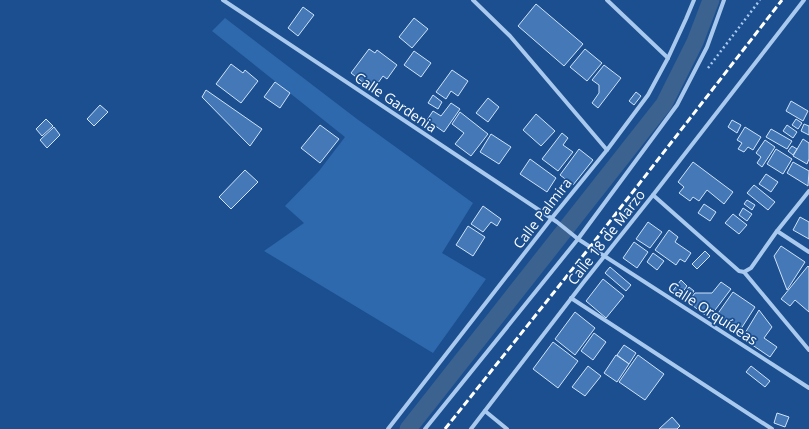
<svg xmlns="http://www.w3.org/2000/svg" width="809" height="429" font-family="'Open Sans',sans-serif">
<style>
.green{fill:#2e69ad}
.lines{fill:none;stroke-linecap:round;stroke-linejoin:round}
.canal{stroke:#3c6290;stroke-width:17}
.building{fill:#4478b7;stroke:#cfe3fa}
.path{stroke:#a9c9ee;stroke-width:2.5;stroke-dasharray:2 3;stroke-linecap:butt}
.minor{stroke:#a9c9ee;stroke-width:4}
.rail{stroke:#fff;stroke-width:3;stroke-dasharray:7 3;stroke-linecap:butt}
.labels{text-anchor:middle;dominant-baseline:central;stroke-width:3.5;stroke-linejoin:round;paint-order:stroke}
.street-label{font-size:14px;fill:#fff;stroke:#1b4f8f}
</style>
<rect width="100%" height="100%" fill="#1b4f8f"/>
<!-- green -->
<polygon class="green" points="225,18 357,119 473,203 442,253 486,279 433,353 264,251 304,223 285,206 319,171 345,137 212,31"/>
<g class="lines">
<!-- canal -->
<polyline class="canal" points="408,429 664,104 695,42 711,0"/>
</g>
<!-- building -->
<g class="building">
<polygon points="536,4 583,44 564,66 518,26"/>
<polygon points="303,7 314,15 298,36 288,28"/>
<polygon points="414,18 428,29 412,48 399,37"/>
<polygon points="369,49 375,53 377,50 397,65 387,79 383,76 373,90 351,73"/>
<polygon points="585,49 602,63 587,81 570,67"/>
<polygon points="414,51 431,63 421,77 404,65"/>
<polygon points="231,64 243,73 245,70 258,81 241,103 216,84"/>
<polygon points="604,65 621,78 598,108 592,103 599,93 599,85 592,80"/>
<polygon points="452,70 468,81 458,96 451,91 446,99 436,92"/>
<polygon points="275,82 290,93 280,108 264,97"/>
<polygon points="206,90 262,129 250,146 202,97"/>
<polygon points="636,92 641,96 634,105 629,101"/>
<polygon points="433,95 442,102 438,109 428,103"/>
<polygon points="488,98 499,107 488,122 476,113"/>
<polygon points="791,101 808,111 803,121 786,111"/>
<polygon points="451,103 460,109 444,132 427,120 433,111 441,116"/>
<polygon points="100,105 108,112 94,126 87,119"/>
<polygon points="460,112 488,134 471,156 455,144 464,133 452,124"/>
<polygon points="536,114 555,131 541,146 523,130"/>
<polygon points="46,119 53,126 42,136 36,129"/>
<polygon points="796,119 802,123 798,129 792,125"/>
<polygon points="732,120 741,125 737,133 728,127"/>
<polygon points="804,124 809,126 809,135 801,131"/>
<polygon points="320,125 339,139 320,163 301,148"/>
<polygon points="787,125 797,132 793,138 783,131"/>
<polygon points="54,127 60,135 47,148 40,140"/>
<polygon points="745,127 761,137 753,150 748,147 744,152 738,149 742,143 737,140"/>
<polygon points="771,129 792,141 787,149 766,137"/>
<polygon points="562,133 568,138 563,145 573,152 558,171 542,159"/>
<polygon points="491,134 511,147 499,164 480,152"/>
<polygon points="803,139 809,143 809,159 807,164 793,156"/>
<polygon points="765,140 775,147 762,167 757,163 761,157 756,153"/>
<polygon points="792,146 797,149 793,155 788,151"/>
<polygon points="579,149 593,160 573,185 560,175"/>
<polygon points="776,149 792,159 783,174 767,164"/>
<polygon points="530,159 556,178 547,192 520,174"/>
<polygon points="693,162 733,192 724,204 707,190 699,201 693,197 690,201 679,193 684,187 678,182"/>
<polygon points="793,162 809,171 808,186 787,173"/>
<polygon points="245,170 258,182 231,209 219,197"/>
<polygon points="766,174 778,182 771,192 759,184"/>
<polygon points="754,185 775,202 768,210 747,193"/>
<polygon points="747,200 755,205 752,210 744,204"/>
<polygon points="704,204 716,212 710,221 698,213"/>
<polygon points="483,206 501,219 497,226 491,222 483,232 471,224"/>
<polygon points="743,208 752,214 747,221 739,215"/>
<polygon points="733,214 747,225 739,234 725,223"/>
<polygon points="800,217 809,222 809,239 793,230"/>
<polygon points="648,222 662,232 650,248 636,239"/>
<polygon points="468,226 485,237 473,256 456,245"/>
<polygon points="669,230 678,237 675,242 691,253 685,262 680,259 676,265 655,250"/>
<polygon points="634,242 648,252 637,268 623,258"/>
<polygon points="781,246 805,262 787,290 774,256"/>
<polygon points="705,251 710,256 697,269 692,264"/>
<polygon points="653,253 664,261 657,270 647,262"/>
<polygon points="808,266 809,267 809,312 795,300 790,306 781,299"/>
<polygon points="610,267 631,285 626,291 605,273"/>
<polygon points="603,279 624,296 606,318 586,301"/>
<polygon points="681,280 687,286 679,297 672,292"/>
<polygon points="721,282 731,289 709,318 688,302 695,293 712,293"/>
<polygon points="689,287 694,291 688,299 683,295"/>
<polygon points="733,292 755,307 737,335 714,319"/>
<polygon points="759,310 772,327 764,338 777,347 770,357 742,338"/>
<polygon points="575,312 595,328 575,355 555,339"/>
<polygon points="594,333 606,342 593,360 581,351"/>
<polygon points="553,342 578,361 558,388 533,369"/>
<polygon points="624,345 636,353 629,364 617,355"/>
<polygon points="616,355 629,364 617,382 604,373"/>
<polygon points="638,355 664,374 645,400 619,382"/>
<polygon points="588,366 601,376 585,396 572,387"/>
<polygon points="751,366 770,381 765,387 746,372"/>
<polygon points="777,413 789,417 785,427 774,423"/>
<polygon points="672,417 680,426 677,429 659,429"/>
</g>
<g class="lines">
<!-- path -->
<polyline class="path" points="708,68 760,0"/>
<!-- minor -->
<g class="minor">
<polyline points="223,0 557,222 578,239 809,388"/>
<polyline points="473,0 510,36 607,150"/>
<polyline points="607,0 668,58"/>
<polyline points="653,195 739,271 744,272 809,350"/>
<polyline points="777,231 809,252"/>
<polyline points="744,272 751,268 777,231 809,191"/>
<polyline points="571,298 772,429"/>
<polyline points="485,411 507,429"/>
<polyline points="388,429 551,219 607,150 648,95 668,58 686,19 694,0"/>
<polyline points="425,429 578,239 677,105 707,47 724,0"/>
<polyline points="471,429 583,283 653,195 804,0"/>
</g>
<!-- rail -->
<polyline class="rail" points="445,429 590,247 782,0"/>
</g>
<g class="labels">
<!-- street labels -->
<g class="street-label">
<text transform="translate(396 102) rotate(34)">Calle Gardenia</text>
<text transform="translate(542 213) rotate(-52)">Calle Palmira</text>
<text transform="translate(606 237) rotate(-52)">Calle 18 de Marzo</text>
<text transform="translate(713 313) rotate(33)">Calle Orquídeas</text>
</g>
</g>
</svg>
